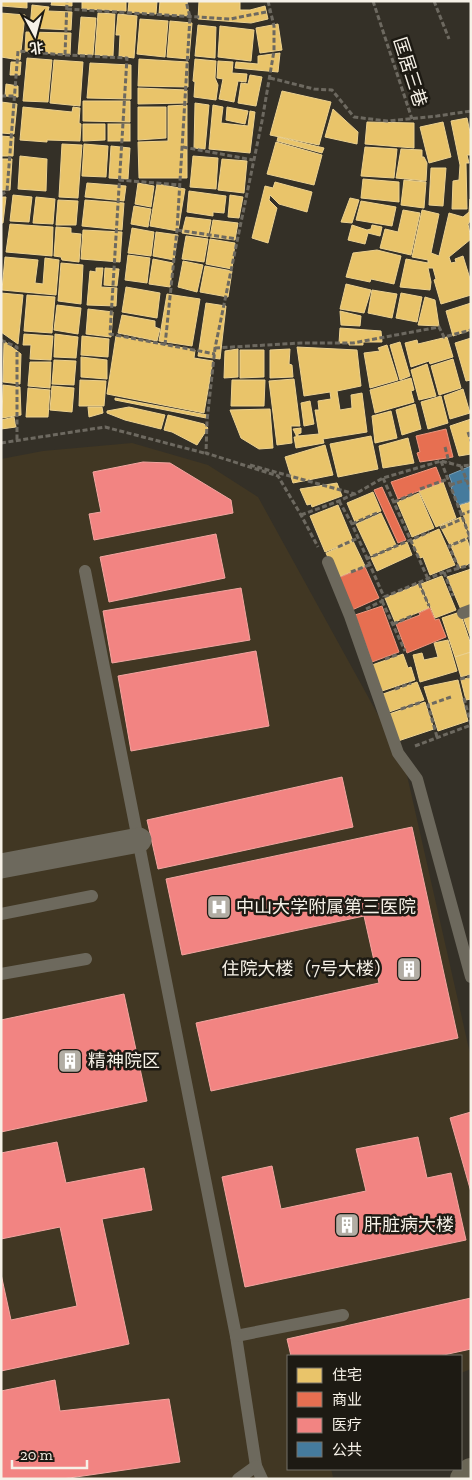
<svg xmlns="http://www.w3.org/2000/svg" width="472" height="1480" font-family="'Zilla Slab','Noto Sans SC',serif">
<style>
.built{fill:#413723}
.homes{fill:#e9c46a;stroke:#edd290}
.shops{fill:#e76f51;stroke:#ec967e}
.health{fill:#f28482;stroke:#f3a5a0}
.public{fill:#457b9d;stroke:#7a9eb3}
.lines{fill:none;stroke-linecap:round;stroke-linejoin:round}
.path{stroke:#6d6960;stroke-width:3;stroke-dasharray:5 2.5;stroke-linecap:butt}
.lane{stroke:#6d695d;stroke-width:12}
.street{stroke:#6d695d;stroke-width:25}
.highway{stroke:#6b6656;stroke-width:28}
.labels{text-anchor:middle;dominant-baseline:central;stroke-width:5;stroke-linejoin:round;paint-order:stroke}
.street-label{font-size:18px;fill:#f6f1e7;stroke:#1d1a13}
.poi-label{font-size:18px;fill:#f6f1e7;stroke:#1d1a13;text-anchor:start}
</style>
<rect width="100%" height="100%" fill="#343027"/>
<!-- built -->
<polygon class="built" points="132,443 208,465 258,497 404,762 471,1058 471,1369 461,1373 461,1356 288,1356 288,1469 331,1469 333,1477 329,1479 1,1479 1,459 43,451"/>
<!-- homes -->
<g class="homes">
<polygon points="1,1 27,1 27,8 1,6"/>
<polygon points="52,1 72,1 72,6 51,5"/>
<polygon points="82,1 126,1 126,11 82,9"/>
<polygon points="129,1 157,1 156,14 128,12"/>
<polygon points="160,1 187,1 189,16 159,14"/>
<polygon points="199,1 240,1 240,10 250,10 265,6 268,19 251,23 198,19"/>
<polygon points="32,5 49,7 48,11 72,12 71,30 30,28"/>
<polygon points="1,13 25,15 20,60 1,57"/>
<polygon points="98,13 115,14 113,56 95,55"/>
<polygon points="118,14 137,16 134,58 119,56 120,35 116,35"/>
<polygon points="81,17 96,18 93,55 78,54"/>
<polygon points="140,19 168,21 165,57 137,54"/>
<polygon points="170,21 192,23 189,59 167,57"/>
<polygon points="278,24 282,50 260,53 256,28"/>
<polygon points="198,25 216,27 215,58 195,56"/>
<polygon points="220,26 254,30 251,61 218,57"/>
<polygon points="26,32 71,33 70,55 25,51"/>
<polygon points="280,53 278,72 235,68 236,62 258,64 258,56"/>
<polygon points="27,58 52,60 48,102 23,101"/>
<polygon points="139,59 188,62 188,87 138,86"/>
<polygon points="195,59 216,61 215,78 218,85 216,100 194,97 195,82 193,81"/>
<polygon points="54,60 83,62 80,106 50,103"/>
<polygon points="218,61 233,62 232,73 247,74 246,82 238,81 234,102 219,99 223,79 217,78"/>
<polygon points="11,62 21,62 20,75 10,75"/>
<polygon points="90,63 131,65 131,99 87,98"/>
<polygon points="250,75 262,77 256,106 238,103 241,83 248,84"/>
<polygon points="6,84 18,86 18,97 5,96"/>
<polygon points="138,88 187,90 187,103 138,104"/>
<polygon points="282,91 331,102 319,145 270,135"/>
<polygon points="83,101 130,101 130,122 83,121"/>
<polygon points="1,102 17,104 14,134 1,133"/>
<polygon points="195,103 209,105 205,149 194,148"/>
<polygon points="187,105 187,178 139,178 138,142 168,141 168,106"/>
<polygon points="213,105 223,107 221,123 248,126 250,111 255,112 250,153 209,149"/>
<polygon points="23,107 72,112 73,107 80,108 79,123 81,124 80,141 47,140 47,142 20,140"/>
<polygon points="138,107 166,107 166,138 138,140"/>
<polygon points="227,107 248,111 245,124 226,120"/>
<polygon points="333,109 358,132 357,144 325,137"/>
<polygon points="467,118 471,137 471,155 467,155 469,163 466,163 467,209 452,209 453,181 459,180 460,165 451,121"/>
<polygon points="367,122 414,123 414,148 365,144"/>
<polygon points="443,122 451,157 429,163 420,127"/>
<polygon points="83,124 105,124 105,140 83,141"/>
<rect x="108" y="124" width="22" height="17"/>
<polygon points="1,136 14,137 13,156 1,156"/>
<polygon points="278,137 324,148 322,153 277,141"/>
<polygon points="276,142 322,155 314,185 267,174"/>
<polygon points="62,144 82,145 78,198 59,197"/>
<polygon points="84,144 108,146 106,177 82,176"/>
<polygon points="111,146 130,148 128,179 109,178"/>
<polygon points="365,147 397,149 394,178 361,176"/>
<polygon points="401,149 422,150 422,157 424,157 427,163 426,181 396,178"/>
<polygon points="20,156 47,159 46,191 18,189"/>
<polygon points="193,156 218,158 216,189 190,187"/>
<polygon points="1,159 12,159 10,190 1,190"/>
<polygon points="222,159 247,161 244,193 218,190"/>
<polygon points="431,168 446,168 443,206 429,205"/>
<polygon points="363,179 399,182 399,202 361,198"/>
<polygon points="404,180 426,182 424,208 401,205"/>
<polygon points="275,182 312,192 307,212 279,204 270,195 269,200 277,208 268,243 252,238 265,186 273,188"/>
<polygon points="87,183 126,186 124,201 85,197"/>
<polygon points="138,183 154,186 151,207 135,204"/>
<polygon points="157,184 185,189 178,231 150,226"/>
<polygon points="189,191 226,196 224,213 213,212 213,216 187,212"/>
<polygon points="13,195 32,197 29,222 10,221"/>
<polygon points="230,195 243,197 239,218 228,217"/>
<polygon points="1,197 6,197 3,223 1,223"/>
<polygon points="36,197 55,199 53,224 33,223"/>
<polygon points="350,198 359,200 352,223 341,222"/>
<polygon points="470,199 471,220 468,224 471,239 449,257 451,263 456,262 455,259 463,256 471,282 471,295 441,304 434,280 436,279 433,268 428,268 431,282 430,290 400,287 406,259 428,263 428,260 412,257 422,210 439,214 431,253 439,256 449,213 463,217 469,212"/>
<polygon points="58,200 78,201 76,225 56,225"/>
<polygon points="85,200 124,203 122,230 82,226"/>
<polygon points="361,201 396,207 392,226 356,220"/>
<polygon points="134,206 151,209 148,227 131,224"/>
<polygon points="403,210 420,213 411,255 380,248 385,229 398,232"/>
<polygon points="186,217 211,220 208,237 182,233"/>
<polygon points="213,220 238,223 235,240 210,237"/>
<polygon points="10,224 53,227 52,256 6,252"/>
<polygon points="352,225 367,230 371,229 372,225 382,227 380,236 368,233 365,244 348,240"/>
<polygon points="56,227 71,228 71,233 81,234 79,262 62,260 61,257 54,256"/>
<polygon points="132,228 154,232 151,256 128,253"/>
<polygon points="83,230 122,232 120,262 81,259"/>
<polygon points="156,232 178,235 174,260 153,256"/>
<polygon points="186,236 208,239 204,262 182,259"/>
<polygon points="210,239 235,243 232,269 206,264"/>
<polygon points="377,250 401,256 394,284 371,279 370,282 346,277 353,253"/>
<polygon points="128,255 150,258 147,283 125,280"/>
<polygon points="5,257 38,260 35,283 43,284 45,258 59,260 56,295 2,290"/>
<polygon points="153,259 173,263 170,287 149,284"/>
<polygon points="183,261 203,265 197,292 178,287"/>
<polygon points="61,263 83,265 81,304 58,301"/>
<polygon points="205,266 232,271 228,297 200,292"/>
<polygon points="96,268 103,268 101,287 117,288 116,306 87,305 90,271 96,272"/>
<polygon points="105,268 119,269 117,286 104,285"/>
<polygon points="346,284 371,290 364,313 340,309"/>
<polygon points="126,287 160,293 157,318 122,312"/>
<polygon points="372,290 397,294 392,318 368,313"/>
<polygon points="1,293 23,295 18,344 1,332"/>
<polygon points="401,293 422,297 417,322 396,318"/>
<polygon points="167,294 200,299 192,346 159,341"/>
<polygon points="27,295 55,297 52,333 24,331"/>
<polygon points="425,297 435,300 439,326 418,325"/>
<polygon points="206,303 226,306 220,359 198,356"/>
<polygon points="471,303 471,330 453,336 446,311"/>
<polygon points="57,305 81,308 78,334 54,330"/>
<polygon points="88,309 113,312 111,337 86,334"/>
<polygon points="340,311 361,316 360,326 341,325"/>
<polygon points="122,315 155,321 155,327 160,329 157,341 118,333"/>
<polygon points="340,328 381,331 382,342 363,342 363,345 349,345 349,343 339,343"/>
<polygon points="24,334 53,336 51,360 30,359 31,345 23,345"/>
<polygon points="55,334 78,337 76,358 54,357"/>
<polygon points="82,336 109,339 108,357 81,355"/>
<polygon points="116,336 195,350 194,358 213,361 204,413 107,394"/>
<polygon points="447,337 453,357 430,364 429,361 411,367 405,343 417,340 418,344"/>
<polygon points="471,338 471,380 466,381 455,343"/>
<polygon points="4,341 21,354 20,384 3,382"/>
<polygon points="400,342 410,376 400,380 390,345"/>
<polygon points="387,345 398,380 370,388 364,353 380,351 378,348"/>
<polygon points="297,347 357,350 361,386 337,391 340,410 352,408 351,395 362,393 367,432 323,439 324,443 296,448 294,437 296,437 296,435 293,429 301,428 301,433 298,434 298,436 319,434 315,410 319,410 318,401 331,399 330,392 304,396"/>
<polygon points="238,349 238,377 224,378 225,351"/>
<polygon points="290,349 289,364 292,365 293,377 270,378 270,350"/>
<polygon points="240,350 264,350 264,377 240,378"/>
<polygon points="81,357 107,360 107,379 81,377"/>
<polygon points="453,359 461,388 439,395 431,366"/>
<polygon points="54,360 76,361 74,385 52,384"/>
<polygon points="30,362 51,362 50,388 28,386"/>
<polygon points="427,364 436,396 419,400 411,370"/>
<polygon points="411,378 414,390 411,391 414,402 375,413 370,390"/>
<polygon points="294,379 300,426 291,426 292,443 277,445 269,381"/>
<polygon points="80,380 106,381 104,406 79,406"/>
<polygon points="232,380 265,380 264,406 231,406"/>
<polygon points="3,385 20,387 21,415 2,418"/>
<polygon points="52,386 74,388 72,412 50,410"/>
<polygon points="28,388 50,390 48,417 26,417"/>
<polygon points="463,389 470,413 450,419 444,396"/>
<polygon points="441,396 448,423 428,429 421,402"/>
<polygon points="115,398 207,415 206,418 115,400"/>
<polygon points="310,401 314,424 304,426 301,403"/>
<polygon points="415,404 421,429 402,435 396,410"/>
<polygon points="88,407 102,407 103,413 89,417"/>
<polygon points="129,407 165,415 161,429 125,420 107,413 107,411"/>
<polygon points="270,409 273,448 259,449 241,438 230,410"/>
<polygon points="391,411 397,438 375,443 372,416"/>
<polygon points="168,415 204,424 208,428 197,445 172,432 164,430"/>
<polygon points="14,417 16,427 1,429 1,420"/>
<polygon points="471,419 471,454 459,456 450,426"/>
<polygon points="371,436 378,469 338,477 330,444"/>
<polygon points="408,438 414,463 383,468 379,446"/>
<polygon points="325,445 333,475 293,483 285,457"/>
<polygon points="443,482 456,518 436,527 419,491"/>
<polygon points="337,483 342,496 312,507 311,504 307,505 300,489"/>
<polygon points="373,492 381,511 355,522 347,503"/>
<polygon points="419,493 434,528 412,537 397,502"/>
<polygon points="471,502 471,536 470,536 460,505"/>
<polygon points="338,505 353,541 325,552 310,516"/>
<polygon points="381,513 396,545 371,556 356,524"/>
<polygon points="461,517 469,537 450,545 440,526"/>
<polygon points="439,529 455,565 430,575 423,557 420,558 411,541"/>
<polygon points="467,539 471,552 471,563 460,568 451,546"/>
<polygon points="353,541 365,566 337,578 326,553"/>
<polygon points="407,542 412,555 377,571 371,558"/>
<polygon points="471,569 471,609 462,612 447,577"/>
<polygon points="442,576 456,610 435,618 421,584"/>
<polygon points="419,584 429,608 395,622 385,598"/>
<polygon points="471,610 471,636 470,636 462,614"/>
<polygon points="460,612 471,645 471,652 455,657 442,618"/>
<polygon points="448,640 457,671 420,682 413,655 422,653 424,660 438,657 434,643"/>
<polygon points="471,652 471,674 461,677 455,657"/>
<polygon points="403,654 408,668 411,667 415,680 382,691 372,665"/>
<polygon points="471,677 471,699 466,700 461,680"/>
<polygon points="458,680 468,721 438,731 424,687"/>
<polygon points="417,682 424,700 389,712 383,694"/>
<polygon points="425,702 434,729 398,741 389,714"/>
</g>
<!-- shops -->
<g class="shops">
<polygon points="446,429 453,457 420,462 417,453 420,452 416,436"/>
<polygon points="436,467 442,482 398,499 391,482"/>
<polygon points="382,487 406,540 398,543 374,490"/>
<polygon points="365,567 379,598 352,610 338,578"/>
<polygon points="382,606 399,652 372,662 355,615"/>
<polygon points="430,608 435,620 439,619 446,637 407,653 396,624 420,615 419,613"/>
</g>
<!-- health -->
<g class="health">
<polygon points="143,462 170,463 231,500 233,513 94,540 89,514 101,512 93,472"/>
<polygon points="216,534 225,578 109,602 100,557"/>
<polygon points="241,588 250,640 112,663 103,611"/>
<polygon points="256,651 269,726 131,751 118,676"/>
<polygon points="342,777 353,827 158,869 147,820"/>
<polygon points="412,827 458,1038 211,1091 196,1023 379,983 364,916 182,955 166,879"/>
<polygon points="124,994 147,1101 1,1132 1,1020"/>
<polygon points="471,1112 471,1192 450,1118"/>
<polygon points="418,1137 427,1178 451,1173 466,1240 245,1287 222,1177 272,1166 281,1209 366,1191 356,1149"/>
<polygon points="57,1142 66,1183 144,1168 152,1210 102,1219 129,1344 1,1371 1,1274 11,1320 77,1306 60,1227 1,1239 1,1153"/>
<polygon points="471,1298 471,1349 439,1356 291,1356 287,1339"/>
<polygon points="55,1380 60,1411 169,1399 180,1462 62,1479 1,1479 1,1391"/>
</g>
<!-- public -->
<polygon class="public" points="471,466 471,501 458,505 451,487 453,486 449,475"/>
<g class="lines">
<!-- path -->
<g class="path">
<polyline points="268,1 274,26 274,51 262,121 215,348 207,421 206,453 278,476 301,515 318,547"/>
<polyline points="373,1 412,119"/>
<polyline points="434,1 449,39"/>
<polyline points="67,9 230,19 271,11"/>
<polyline points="65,55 127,58 110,334 215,354"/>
<polyline points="270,78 314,89 332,90 354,117 387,121 437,116 471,111"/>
<polyline points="1,96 14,96"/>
<polyline points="183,147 253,160"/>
<polyline points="119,180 180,185"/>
<polyline points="1,195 7,191 18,51 65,55 67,1"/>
<polyline points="177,230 237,239"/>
<polyline points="1,340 17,347 17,440"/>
<polyline points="165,345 177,230 190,17 186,1"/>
<polyline points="215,348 301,343 353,343 439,327 444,337 471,330"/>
<polyline points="468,432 471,441"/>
<polyline points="1,443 105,427 208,454"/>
<polyline points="445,447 449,462"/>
<polyline points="441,461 471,540"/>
<polyline points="250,465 355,494 383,478 441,461 461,466 471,465"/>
<polyline points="461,466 471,491"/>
<polyline points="383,478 428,579"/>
<polyline points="450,485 466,480"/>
<polyline points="420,489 448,479"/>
<polyline points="339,501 352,524 384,597"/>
<polyline points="394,502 415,493"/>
<polyline points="301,515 339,501 354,494"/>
<polyline points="460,515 471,511"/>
<polyline points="352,524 377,513"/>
<polyline points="441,528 462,519"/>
<polyline points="338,547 358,538"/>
<polyline points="366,559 429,532"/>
<polyline points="459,569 449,546 471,537"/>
<polyline points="351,572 369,565"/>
<polyline points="444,572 453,596"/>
<polyline points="419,583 429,606"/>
<polyline points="382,601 405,651"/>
<polyline points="366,609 382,601 384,597 444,572 471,565"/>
<polyline points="393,624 414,615"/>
<polyline points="385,659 399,654"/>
<polyline points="460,679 471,676"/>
<polyline points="395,689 411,683"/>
<polyline points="464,698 471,725"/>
<polyline points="401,709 422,702"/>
<polyline points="437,737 428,705 451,697"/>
<polyline points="415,746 471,725"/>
</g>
<!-- lane -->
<g class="lane">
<polyline points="328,562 350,616 398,753 417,779 471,977"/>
<polyline points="85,571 236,1336 256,1466 262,1479"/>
<polyline points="463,613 471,610"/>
<polyline points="1,914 92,896"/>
<polyline points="1,974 86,959"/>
<polyline points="236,1336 343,1315"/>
<polyline points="238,1479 256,1466"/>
</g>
<!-- street -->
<polyline class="street" points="1,866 139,840"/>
<!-- highway -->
<polyline class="highway" points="464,1479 471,1472"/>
</g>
<!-- icons -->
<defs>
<symbol id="hospital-square" viewBox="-11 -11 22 22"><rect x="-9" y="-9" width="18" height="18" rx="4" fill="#b2ada4" stroke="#1d1a13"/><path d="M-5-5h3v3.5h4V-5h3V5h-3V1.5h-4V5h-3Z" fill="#fff"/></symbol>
<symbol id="building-square" viewBox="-11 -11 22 22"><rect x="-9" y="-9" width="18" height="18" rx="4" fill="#b2ada4" stroke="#1d1a13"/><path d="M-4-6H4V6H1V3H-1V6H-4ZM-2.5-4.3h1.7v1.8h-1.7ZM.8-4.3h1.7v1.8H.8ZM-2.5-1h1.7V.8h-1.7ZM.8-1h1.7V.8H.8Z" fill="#fff"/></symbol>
</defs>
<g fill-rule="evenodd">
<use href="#hospital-square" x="205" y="893" width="28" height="28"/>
<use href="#building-square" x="395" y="955" width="28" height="28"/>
<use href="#building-square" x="56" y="1047" width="28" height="28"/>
<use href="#building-square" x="333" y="1211" width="28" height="28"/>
</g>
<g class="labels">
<!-- street labels -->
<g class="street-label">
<text transform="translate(410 72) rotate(72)">匡居三巷</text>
</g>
<!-- poi labels -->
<g class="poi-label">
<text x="236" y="907">中山大学附属第三医院</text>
<text x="392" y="969" text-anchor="end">住院大楼（7号大楼）</text>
<text x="88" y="1061">精神院区</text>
<text x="364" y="1225">肝脏病大楼</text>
</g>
</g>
<!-- border -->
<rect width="472" height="1480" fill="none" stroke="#f6f1e7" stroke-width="5"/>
<!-- legend -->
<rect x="287" y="1355" width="175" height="115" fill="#1d1a13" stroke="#747068"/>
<rect x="297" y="1368" width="25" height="15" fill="#e9c46a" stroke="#747068"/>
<text x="332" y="1380" font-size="15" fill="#f6f1e7">住宅</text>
<rect x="297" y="1392" width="25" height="15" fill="#e76f51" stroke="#747068"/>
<text x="332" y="1405" font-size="15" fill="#f6f1e7">商业</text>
<rect x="297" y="1418" width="25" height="15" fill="#f28482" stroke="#747068"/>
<text x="332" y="1430" font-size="15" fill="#f6f1e7">医疗</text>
<rect x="297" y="1442" width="25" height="15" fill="#457b9d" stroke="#747068"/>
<text x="332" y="1455" font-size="15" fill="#f6f1e7">公共</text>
<!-- north arrow -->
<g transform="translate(35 35) rotate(173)" stroke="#1d1a13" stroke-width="4" paint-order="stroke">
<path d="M0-4L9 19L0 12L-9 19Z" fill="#f6f1e7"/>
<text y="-8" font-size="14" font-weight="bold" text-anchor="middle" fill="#f6f1e7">北</text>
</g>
<!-- scale -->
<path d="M12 1460v8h75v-8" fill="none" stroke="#f6f1e7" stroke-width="2.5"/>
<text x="20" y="1460" font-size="15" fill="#f6f1e7" stroke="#1d1a13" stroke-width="4" paint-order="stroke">20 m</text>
</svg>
